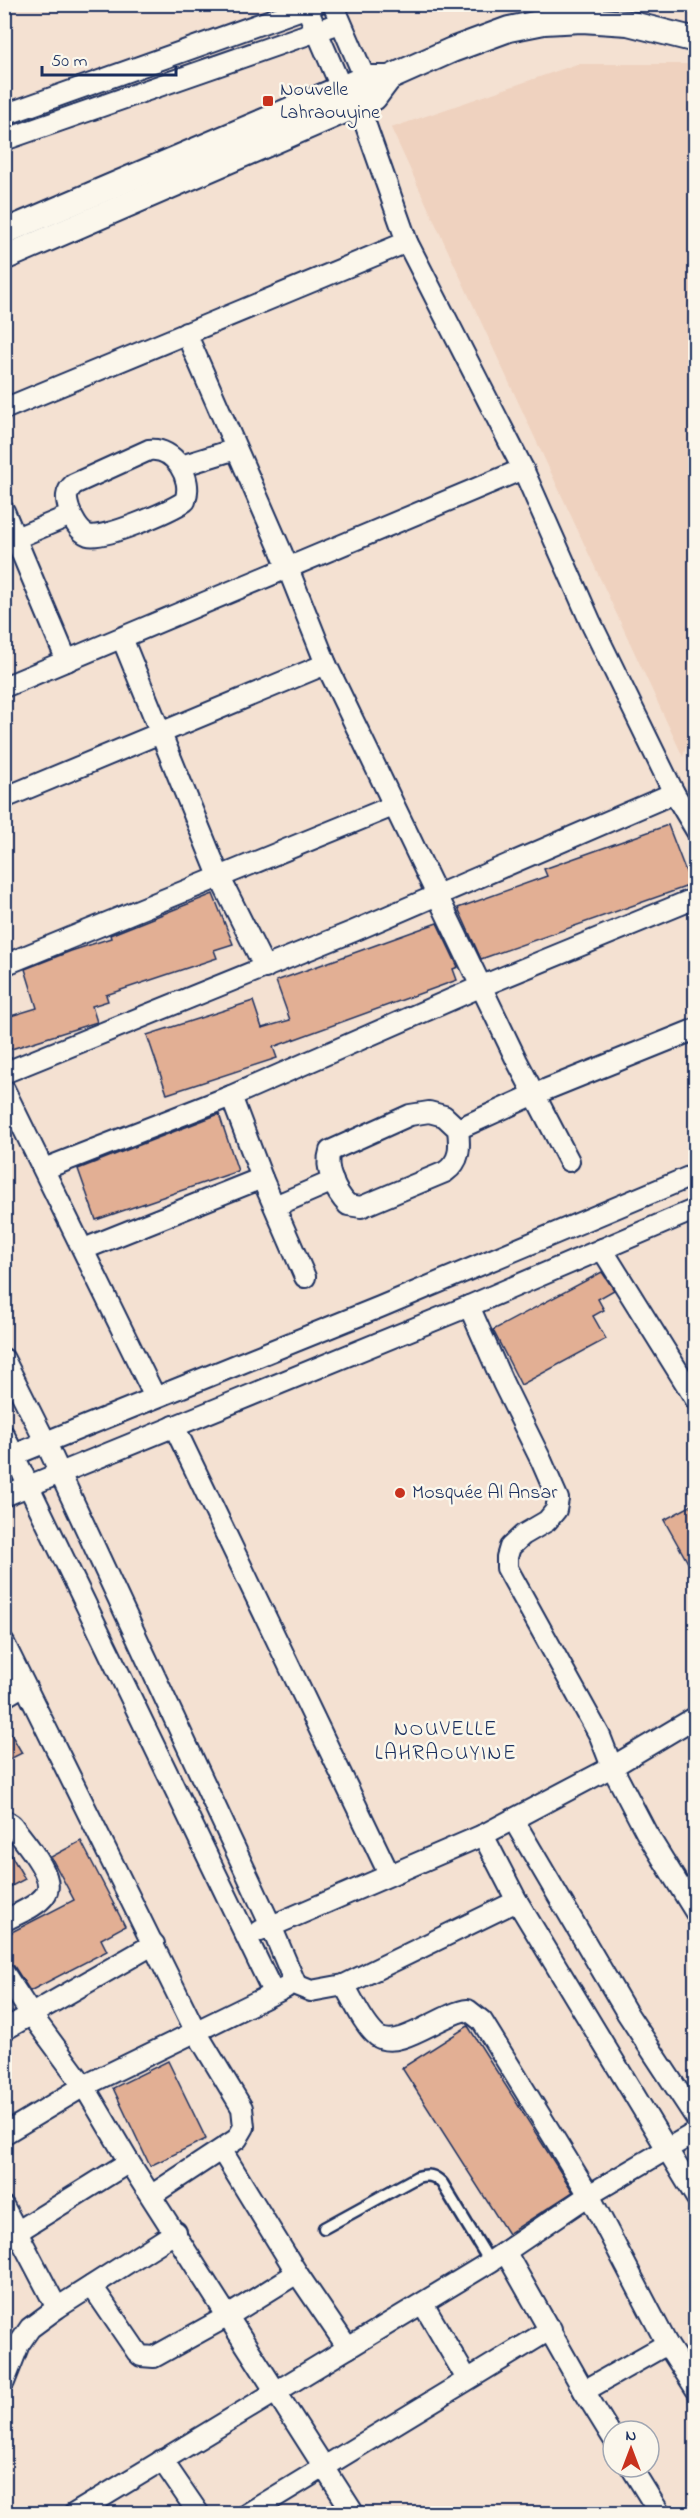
<svg xmlns="http://www.w3.org/2000/svg" width="700" height="2518" font-family="'Indie Flower',sans-serif">
<style>
.built{fill:#efd2bf}
.building{fill:#e2af94;stroke:#1b2f5e;stroke-width:1.5}
.lines{fill:none;stroke-linecap:round;stroke-linejoin:round}
.service-casing{stroke:#1b2f5e;stroke-width:15}
.minor-casing{stroke:#1b2f5e;stroke-width:24}
.tertiary-casing{stroke:#1b2f5e;stroke-width:28}
.service{stroke:#fbf7ec;stroke-width:10}
.minor{stroke:#fbf7ec;stroke-width:20}
.tertiary{stroke:#fbf7ec;stroke-width:24}
.poi-dot{fill:#c8321e;stroke:#fbf7ec;stroke-width:2}
.labels{text-anchor:middle;dominant-baseline:central;stroke-width:5;stroke-linejoin:round;paint-order:stroke}
.poi-label{font-size:20px;fill:#1b2f5e;stroke:#fbf7ec;text-anchor:start}
.neighbourhood-label{font-size:21px;letter-spacing:1.5px;fill:#1b2f5e;stroke:#fbf7ec}
</style>
<rect width="100%" height="100%" fill="#f4e1d2"/>
<filter id="ink" filterUnits="userSpaceOnUse"><feTurbulence type="fractalNoise" baseFrequency=".0167" numOctaves="2"/><feDisplacementMap in="SourceGraphic" scale="12" xChannelSelector="R" yChannelSelector="G"/><feConvolveMatrix kernelMatrix="1 2 1 2 8 2 1 2 1" color-interpolation-filters="sRGB"/></filter>
<g filter="url(#ink)">
<!-- built -->
<polygon class="built" points="577,64 695,64 696,712 683,757 391,128"/>
<!-- building -->
<g class="building">
<polygon points="668,825 691,885 481,959 458,908 547,876 544,869"/>
<polygon points="213,894 233,944 214,950 217,958 106,995 108,1001 92,1006 97,1022 8,1050 4,1039 4,1018 37,1008 25,969 71,951 111,938 110,935"/>
<polygon points="437,923 458,967 453,969 457,980 273,1047 277,1058 167,1094 147,1035 253,1001 262,1028 290,1020 276,981"/>
<polygon points="219,1114 238,1171 96,1220 78,1169"/>
<polygon points="602,1272 614,1290 598,1299 604,1310 593,1316 606,1339 521,1385 493,1330"/>
<polygon points="696,1503 696,1577 664,1520"/>
<polygon points="4,1722 22,1753 4,1762"/>
<polygon points="81,1841 125,1926 101,1939 107,1951 30,1991 14,1966 4,1961 4,1936 74,1900 51,1857"/>
<polygon points="4,1843 25,1879 4,1890"/>
<polygon points="468,2026 573,2192 508,2234 402,2068"/>
<polygon points="168,2061 206,2139 150,2166 113,2088"/>
</g>
<g class="lines">
<defs>
<path id="service" d="M324,2228L417,2177C428,2174 434,2175 442,2183L490,2262"/>
<g id="minor">
<polyline points="305,4 350,108 365,123 407,242 523,469 591,623 674,793 696,830"/>
<polyline points="333,4 370,90"/>
<polyline points="4,115 316,4"/>
<polyline points="4,140 340,23"/>
<polyline points="186,333 281,551 326,664 517,1061 569,1161"/>
<polyline points="4,409 407,242"/>
<path d="M149,450C174,447 194,478 185,501C170,511 104,540 88,535C79,532 72,518 69,509C66,499 65,492 74,484Z"/>
<polyline points="181,466 236,449"/>
<polyline points="4,511 67,661"/>
<polyline points="16,538 71,515"/>
<polyline points="122,638 219,876 265,968"/>
<polyline points="4,687 523,469"/>
<polyline points="4,798 326,664"/>
<polyline points="4,965 393,806"/>
<polyline points="4,1073 354,931 674,793"/>
<polyline points="4,1089 155,1397"/>
<polyline points="231,1096 262,1178 305,1277"/>
<path d="M429,1112L444,1116L458,1129C460,1147 461,1161 445,1172L361,1207L348,1205C336,1193 324,1169 330,1151L410,1115Z"/>
<polyline points="458,1129 535,1094 696,1029"/>
<polyline points="44,1169 231,1096 482,986 696,898"/>
<polyline points="275,1206 333,1181"/>
<polyline points="84,1249 262,1178"/>
<polyline points="602,1249 696,1400"/>
<polyline points="469,1306 503,1383 541,1460 558,1499 556,1510 547,1521 523,1535 510,1547 507,1557 507,1568 600,1736 612,1767 646,1832 696,1913"/>
<polyline points="4,1359 46,1443 271,1926 296,1985 311,1991 344,1985 517,1901"/>
<polyline points="174,1426 389,1874"/>
<polyline points="4,1435 273,1992"/>
<polyline points="4,1459 380,1307 696,1174"/>
<polyline points="4,1496 469,1306 696,1209"/>
<polyline points="4,1643 195,2030 242,2108 244,2127 237,2139 152,2195"/>
<polyline points="4,1697 24,1685"/>
<polyline points="513,1819 627,2013 696,2118"/>
<path d="M4,1820L12,1825C23,1840 58,1878 45,1895C37,1907 16,1914 4,1921"/>
<polyline points="483,1835 517,1901 696,2197"/>
<polyline points="260,1931 483,1835 612,1767 696,1717"/>
<polyline points="4,1973 31,2014 84,2086 129,2162 354,2514"/>
<path d="M344,1985C353,2000 363,2024 377,2036C398,2052 443,2012 468,2010L482,2021L589,2195L667,2344L696,2389"/>
<polyline points="4,2030 154,1944"/>
<polyline points="4,2134 84,2086 285,1988"/>
<polyline points="222,2151 297,2273 348,2348"/>
<polyline points="4,2207 57,2308"/>
<polyline points="4,2240 129,2162"/>
<polyline points="506,2253 584,2391 613,2438"/>
<polyline points="92,2286 137,2352 141,2356 154,2357 228,2316 297,2273"/>
<polyline points="423,2304 467,2379"/>
<polyline points="4,2382 19,2344 30,2328 57,2308 176,2232"/>
<polyline points="584,2391 667,2344"/>
<polyline points="162,2460 199,2514"/>
<polyline points="631,2467 660,2514"/>
<polyline points="74,2514 490,2262 589,2195 696,2132"/>
<polyline points="247,2514 551,2329"/>
</g>
<g id="tertiary">
<polyline points="4,232 365,78 389,78 452,50 509,29 544,22 582,20 628,23 696,40"/>
<polyline points="4,258 374,98 389,78"/>
</g>
</defs>
<!-- service casing -->
<use href="#service" class="service-casing"/>
<!-- minor casing -->
<use href="#minor" class="minor-casing"/>
<!-- tertiary casing -->
<use href="#tertiary" class="tertiary-casing"/>
<!-- service -->
<use href="#service" class="service"/>
<!-- minor -->
<use href="#minor" class="minor"/>
<!-- tertiary -->
<use href="#tertiary" class="tertiary"/>
</g>
</g>
<!-- markers -->
<g class="poi-dot">
<rect x="262" y="95" width="12" height="12" rx="3"/>
<circle cx="400" cy="1493" r="6"/>
</g>
<g class="labels">
<!-- poi labels -->
<g class="poi-label">
<text x="280" y="90">Nouvelle<tspan x="280" dy="23">Lahraouyine</tspan></text>
<text x="412" y="1493">Mosquée Al Ansar</text>
</g>
<!-- neighbourhood labels -->
<g class="neighbourhood-label">
<text x="446" y="1730">NOUVELLE<tspan x="446" dy="24">LAHRAOUYINE</tspan></text>
</g>
</g>
<!-- margin -->
<rect width="700" height="2518" fill="none" stroke="#fbf7ec" stroke-width="24"/>
<rect x="12" y="12" width="676" height="2494" fill="none" stroke="#1b2f5e" stroke-width="2" filter="url(#ink)"/>
<!-- north arrow -->
<g transform="translate(631 2449)"><circle r="28" fill="#fbf7ec" stroke="#a1a7b3" stroke-width="1.5"/>
<path d="M0-4.5L10 22L0 15L-10 22Z" fill="#c8321e"/>
<text y="-9" font-size="16" font-weight="bold" text-anchor="middle" fill="#1b2f5e">N</text>
</g>
<!-- scale -->
<path d="M42 66v9h134v-9" fill="none" stroke="#1b2f5e" stroke-width="3"/>
<text x="51" y="66" font-size="18" fill="#1b2f5e" stroke="#fbf7ec" stroke-width="4.5" paint-order="stroke">50 m</text>
</svg>
